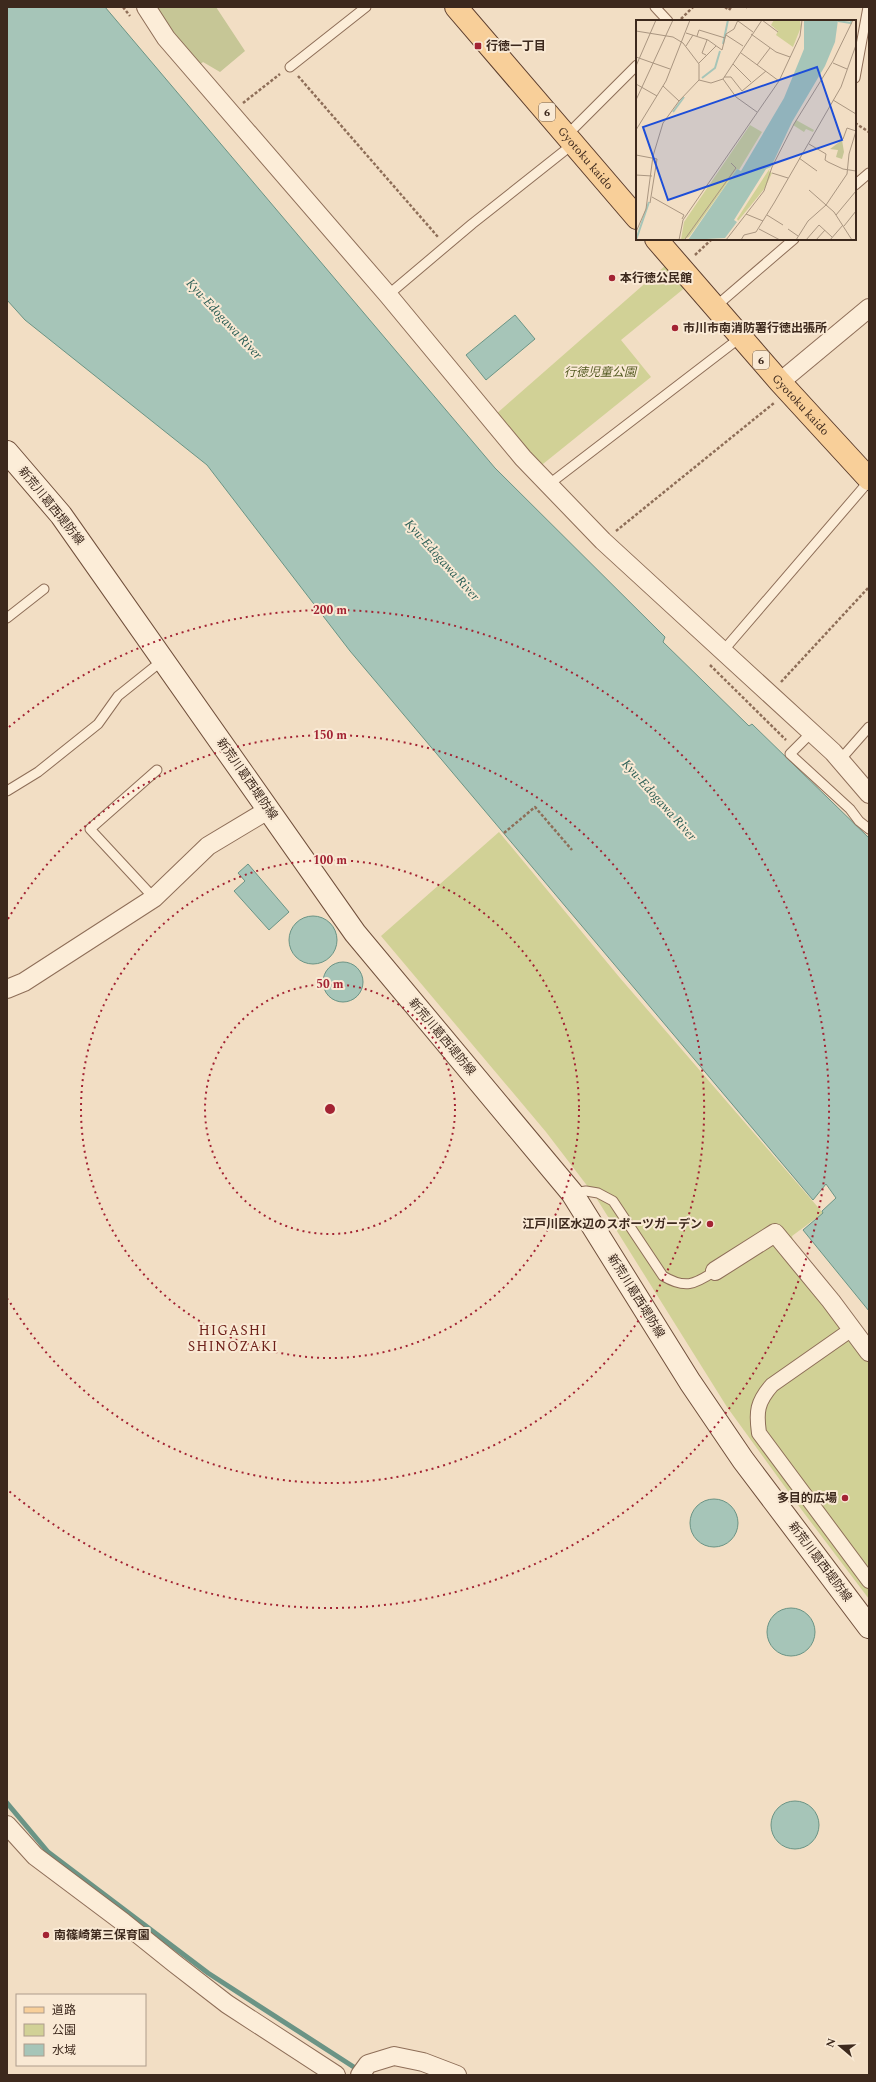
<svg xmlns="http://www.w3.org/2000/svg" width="876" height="2082" font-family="Spectral,'Noto Sans JP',serif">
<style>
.green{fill:#d1d196}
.cemetery{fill:#c6c696}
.water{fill:#a6c5b8;stroke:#6b9485}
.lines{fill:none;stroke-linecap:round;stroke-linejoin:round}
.stream{stroke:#6b9485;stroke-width:5}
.service-casing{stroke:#8e6e58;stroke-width:11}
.pedestrian-casing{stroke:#8e6e58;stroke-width:16}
.minor-casing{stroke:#8e6e58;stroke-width:20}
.secondary-casing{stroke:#704f3b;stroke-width:24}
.primary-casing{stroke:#5c3d2d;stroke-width:24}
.path{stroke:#8e6e58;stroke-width:2.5;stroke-dasharray:3 2;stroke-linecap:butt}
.service{stroke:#fcedd8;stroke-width:9}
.pedestrian{stroke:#fcedd8;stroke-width:14}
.minor{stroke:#fcedd8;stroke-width:18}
.secondary{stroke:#fcedd8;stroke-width:22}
.primary{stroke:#f8cf99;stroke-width:22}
.ring{fill:none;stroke:#a32333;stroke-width:2;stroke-dasharray:2 4}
.poi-dot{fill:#a32333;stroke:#f9e9d4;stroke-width:1.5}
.labels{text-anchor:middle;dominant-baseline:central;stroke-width:4;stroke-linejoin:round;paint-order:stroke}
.shield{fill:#f9e9d4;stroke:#756354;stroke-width:1}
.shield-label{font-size:11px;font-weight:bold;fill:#3d291d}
.poi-label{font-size:12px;font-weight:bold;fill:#3d291d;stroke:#f9e9d4;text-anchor:start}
.street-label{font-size:12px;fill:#3d291d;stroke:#f9e9d4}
.park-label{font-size:12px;font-style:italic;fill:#545b22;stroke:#f9e9d4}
.water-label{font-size:13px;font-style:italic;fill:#2b5e55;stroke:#f9e9d4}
.quarter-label{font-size:14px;letter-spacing:1px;fill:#6e2019;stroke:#f9e9d4}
.inset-river{fill:none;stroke:#a6c5b8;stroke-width:2}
.inset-road{fill:none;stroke:#aa9681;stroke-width:1}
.view{fill:#1d4ed8;fill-opacity:0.15;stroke:#1d4ed8;stroke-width:2}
.inset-edge{fill:none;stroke:#3d291d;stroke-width:2}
.centre{fill:#a32333;stroke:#f9e9d4;stroke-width:2}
.ring-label{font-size:12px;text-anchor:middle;font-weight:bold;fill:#a32333;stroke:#f9e9d4;stroke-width:4;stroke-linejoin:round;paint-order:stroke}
</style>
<rect width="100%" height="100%" fill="#f2dec4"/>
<!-- green -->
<g class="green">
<polygon points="666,265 687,286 621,340 651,377 538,468 495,415"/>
<polygon points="499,832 620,978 823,1213 792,1236 793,1241 869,1338 869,1599 801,1509 727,1407 595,1196 546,1132 381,936"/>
</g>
<!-- cemetery -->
<polygon class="cemetery" points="153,7 216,7 245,51 220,72 203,62 198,66"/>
<!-- water -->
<g class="water">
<polygon points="7,7 105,7 495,468 665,637 663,642 749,726 752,724 869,838 869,1311 803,1230 823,1213 822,1211 836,1198 826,1184 813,1200 350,651 207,465 25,320 7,300"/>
<polygon points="515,315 535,339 486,380 466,355"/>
<polygon points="248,864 289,912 269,930 234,891 245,881 238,873"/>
<circle cx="313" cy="940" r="24"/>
<circle cx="343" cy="982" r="20"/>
<circle cx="714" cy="1523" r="24"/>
<circle cx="791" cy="1632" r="24"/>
<circle cx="795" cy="1825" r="24"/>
</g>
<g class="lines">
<!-- stream -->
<polyline class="stream" points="7,1803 48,1852 208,1973 360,2071"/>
<defs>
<g id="service">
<polyline points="655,7 668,21"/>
<polyline points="290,67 366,7"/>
<polyline points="855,78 868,7"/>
<polyline points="567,135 637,65"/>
<polyline points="855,185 869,173"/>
<polyline points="388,295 472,224 573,144"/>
<polyline points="715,307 794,239"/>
<polyline points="548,485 741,337"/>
<polyline points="7,618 44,589"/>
<polyline points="723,651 869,481"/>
<polyline points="812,732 790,754 850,809 859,821 869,829"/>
<polyline points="840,760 869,727"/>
<polyline points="7,791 38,772 98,724 118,696 163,660"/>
<polyline points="154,898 90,829 157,770"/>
<path d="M573,1193L586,1191L598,1193L613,1201L663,1276C685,1289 694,1285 715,1271"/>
</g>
<path id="pedestrian" d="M852,1329L772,1385C757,1402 756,1412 759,1433L869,1581"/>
<g id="minor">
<polyline points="146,7 166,38 388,295 523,458 603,541 833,752 869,794"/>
<polyline points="780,382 869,308"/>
<polyline points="7,989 24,982 154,898 208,846 268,810"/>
<polyline points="715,1271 775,1233 831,1301 869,1352"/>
<polyline points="7,1825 35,1856 123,1922 174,1963 227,2004 336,2075"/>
<polyline points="360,2075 368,2064 394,2056 423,2062 457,2075"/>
</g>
<polyline id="secondary" points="7,452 61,515 355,933 572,1193 690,1382 743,1460 869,1627"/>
<g id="primary">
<path id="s1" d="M456,7L637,218"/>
<path id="s2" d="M656,239L780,382L869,479"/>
</g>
</defs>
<!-- service casing -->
<use href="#service" class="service-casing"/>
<!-- pedestrian casing -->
<use href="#pedestrian" class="pedestrian-casing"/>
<!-- minor casing -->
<use href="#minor" class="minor-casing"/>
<!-- secondary casing -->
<use href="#secondary" class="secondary-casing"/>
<!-- primary casing -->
<use href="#primary" class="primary-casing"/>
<!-- path -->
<g class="path">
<polyline points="123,7 130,16"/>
<polyline points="725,7 729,10 731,7"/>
<polyline points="746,7 747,7"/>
<polyline points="681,19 693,7"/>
<polyline points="298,76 438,237"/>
<polyline points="243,103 280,74"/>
<polyline points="855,123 869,132"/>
<polyline points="695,255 712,239"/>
<polyline points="616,531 774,403"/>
<polyline points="710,665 786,740"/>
<polyline points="781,682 869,587"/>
<polyline points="504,833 535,807 572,850"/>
</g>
<!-- service -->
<use href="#service" class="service"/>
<!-- pedestrian -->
<use href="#pedestrian" class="pedestrian"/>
<!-- minor -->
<use href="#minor" class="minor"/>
<!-- secondary -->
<use href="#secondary" class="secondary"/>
<!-- primary -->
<use href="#primary" class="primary"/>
</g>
<!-- distance rings -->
<g class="ring">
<circle cx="330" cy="1109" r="125"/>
<circle cx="330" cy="1109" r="249"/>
<path d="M8 919A374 374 0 1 1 8 1299"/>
<path d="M9 727A499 499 0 1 1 9 1491"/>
</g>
<!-- markers -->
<g class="poi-dot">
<rect x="474" y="42" width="8" height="8" rx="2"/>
<circle cx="612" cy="278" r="4"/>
<circle cx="675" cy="328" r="4"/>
<circle cx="710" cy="1224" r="4"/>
<circle cx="845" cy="1498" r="4"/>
<circle cx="46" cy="1935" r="4"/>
</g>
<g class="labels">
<!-- shield labels -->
<g class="shield">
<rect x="539" y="103" width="16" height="18" rx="3"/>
<rect x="753" y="351" width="16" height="18" rx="3"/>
</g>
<g class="shield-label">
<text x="547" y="112">6</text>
<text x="761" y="360">6</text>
</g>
<!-- poi labels -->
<g class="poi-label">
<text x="486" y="46">行徳一丁目</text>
<text x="620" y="278">本行徳公民館</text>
<text x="683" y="328">市川市南消防署行徳出張所</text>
<text x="702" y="1224" text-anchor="end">江戸川区水辺のスポーツガーデン</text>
<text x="837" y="1498" text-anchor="end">多目的広場</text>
<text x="54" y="1935">南篠崎第三保育園</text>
</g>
<!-- street labels -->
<g class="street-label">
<text stroke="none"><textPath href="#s1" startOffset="199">Gyotoku kaido</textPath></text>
<text stroke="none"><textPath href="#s2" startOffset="220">Gyotoku kaido</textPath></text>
<text transform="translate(51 506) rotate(51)">新荒川葛西堤防線</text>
<text transform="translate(247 779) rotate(55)">新荒川葛西堤防線</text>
<text transform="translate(442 1037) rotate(50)">新荒川葛西堤防線</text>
<text transform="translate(636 1296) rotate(58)">新荒川葛西堤防線</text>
<text transform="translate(820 1562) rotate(53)">新荒川葛西堤防線</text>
</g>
<!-- park labels -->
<g class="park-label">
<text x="600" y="372">行徳児童公園</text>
</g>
<!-- water labels -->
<g class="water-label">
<text transform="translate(224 319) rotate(47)">Kyu-Edogawa River</text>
<text transform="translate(442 560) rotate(48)">Kyu-Edogawa River</text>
<text transform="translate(659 800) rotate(48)">Kyu-Edogawa River</text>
</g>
<!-- quarter labels -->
<g class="quarter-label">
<text x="233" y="1330">HIGASHI<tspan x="233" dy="16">SHINOZAKI</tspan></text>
</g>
</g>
<!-- overview -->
<g transform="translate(636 20)">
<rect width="220" height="220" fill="#f2dec4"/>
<path d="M138,0H164L165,7L157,27L140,15L142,11L135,5ZM160,100L178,110L177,112L170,109L168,112L157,105ZM114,105L126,112L103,150L101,149L53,217L45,220L48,202ZM134,148L133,151L136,153L129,168L102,201L101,199Z" fill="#d1d196"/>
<path d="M206,120L208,132L206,139L200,137L202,130L194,129Z" fill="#c6c696"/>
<path d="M168,0H202L199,22L189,46L156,102L135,147L130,149L98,200L101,202L89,218L52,220L101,149L105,151L148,78L168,29Z" fill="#a6c5b8"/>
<path class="inset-river" d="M202,1L215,3V0M87,24L92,0M66,58L79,48L84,31M37,92L48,77M0,220L13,182"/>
<path class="inset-road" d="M126,0L142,12M102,1L117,12M0,11L37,17L47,23L63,44V60M50,13L72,20L86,30L90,14L98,9L102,0M115,14L140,32L154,37M90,15L107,26M61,16L63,10L89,18M50,26L57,15M105,33L143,61M70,35L66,33L71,20M0,37L34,49M63,43L80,26M197,43L211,49M97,44L115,62M121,45L134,28M0,46L20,0M88,57H95L106,71L130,51M87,59L126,0M0,64L21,76M27,66L43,81M0,80L37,0M197,80L220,94M0,110L30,61L54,0M207,119L211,108L220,111M173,124L190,134L189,140L192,142L207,149L220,151M0,135L21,139L14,183M163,138L181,151M136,153L152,158M0,155L16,156M173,170L198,192L216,220M16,177L48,195L46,199M110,194L127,201M131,195L147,205M200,195L220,171M208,206L220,191M123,209L144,220M152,209L162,216M0,212L10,189L17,136L27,103L43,81L63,60L75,63L87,59L100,77L121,92M49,219L100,148L95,143M43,220L47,200L143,61L164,16L166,0M90,220L128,171L136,147L158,104L197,41L217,0M105,220L108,215L120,212L138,183L205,67L220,25M160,220L172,201L190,185L211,154L213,134L220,111M170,220L183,205L196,217M180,220L189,210M194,220L207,205"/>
<path class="view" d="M181,47L206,120L32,180L7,107Z"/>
<rect width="220" height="220" class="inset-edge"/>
</g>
<circle cx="330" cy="1109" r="6" class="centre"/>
<g class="ring-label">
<text x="330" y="614">200 m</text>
<text x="330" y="739">150 m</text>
<text x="330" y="864">100 m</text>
<text x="330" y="988">50 m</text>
</g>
<!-- border -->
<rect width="876" height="2082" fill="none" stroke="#3d291d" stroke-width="16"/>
<!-- legend -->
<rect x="16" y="1994" width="130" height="72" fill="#f9e9d4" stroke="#ae9c8b"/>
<rect x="24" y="2007" width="20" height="6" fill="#f8cf99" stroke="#ae9c8b"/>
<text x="52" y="2014" font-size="12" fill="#3d291d">道路</text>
<rect x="24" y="2024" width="20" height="12" fill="#d1d196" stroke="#ae9c8b"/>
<text x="52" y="2034" font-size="12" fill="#3d291d">公園</text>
<rect x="24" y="2044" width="20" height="12" fill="#a6c5b8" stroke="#ae9c8b"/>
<text x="52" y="2054" font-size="12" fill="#3d291d">水域</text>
<!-- north arrow -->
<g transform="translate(840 2046) rotate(289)" stroke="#f9e9d4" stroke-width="3" paint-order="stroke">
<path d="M0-3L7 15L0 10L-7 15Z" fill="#3d291d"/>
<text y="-6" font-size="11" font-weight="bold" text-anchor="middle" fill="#3d291d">N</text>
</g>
</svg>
